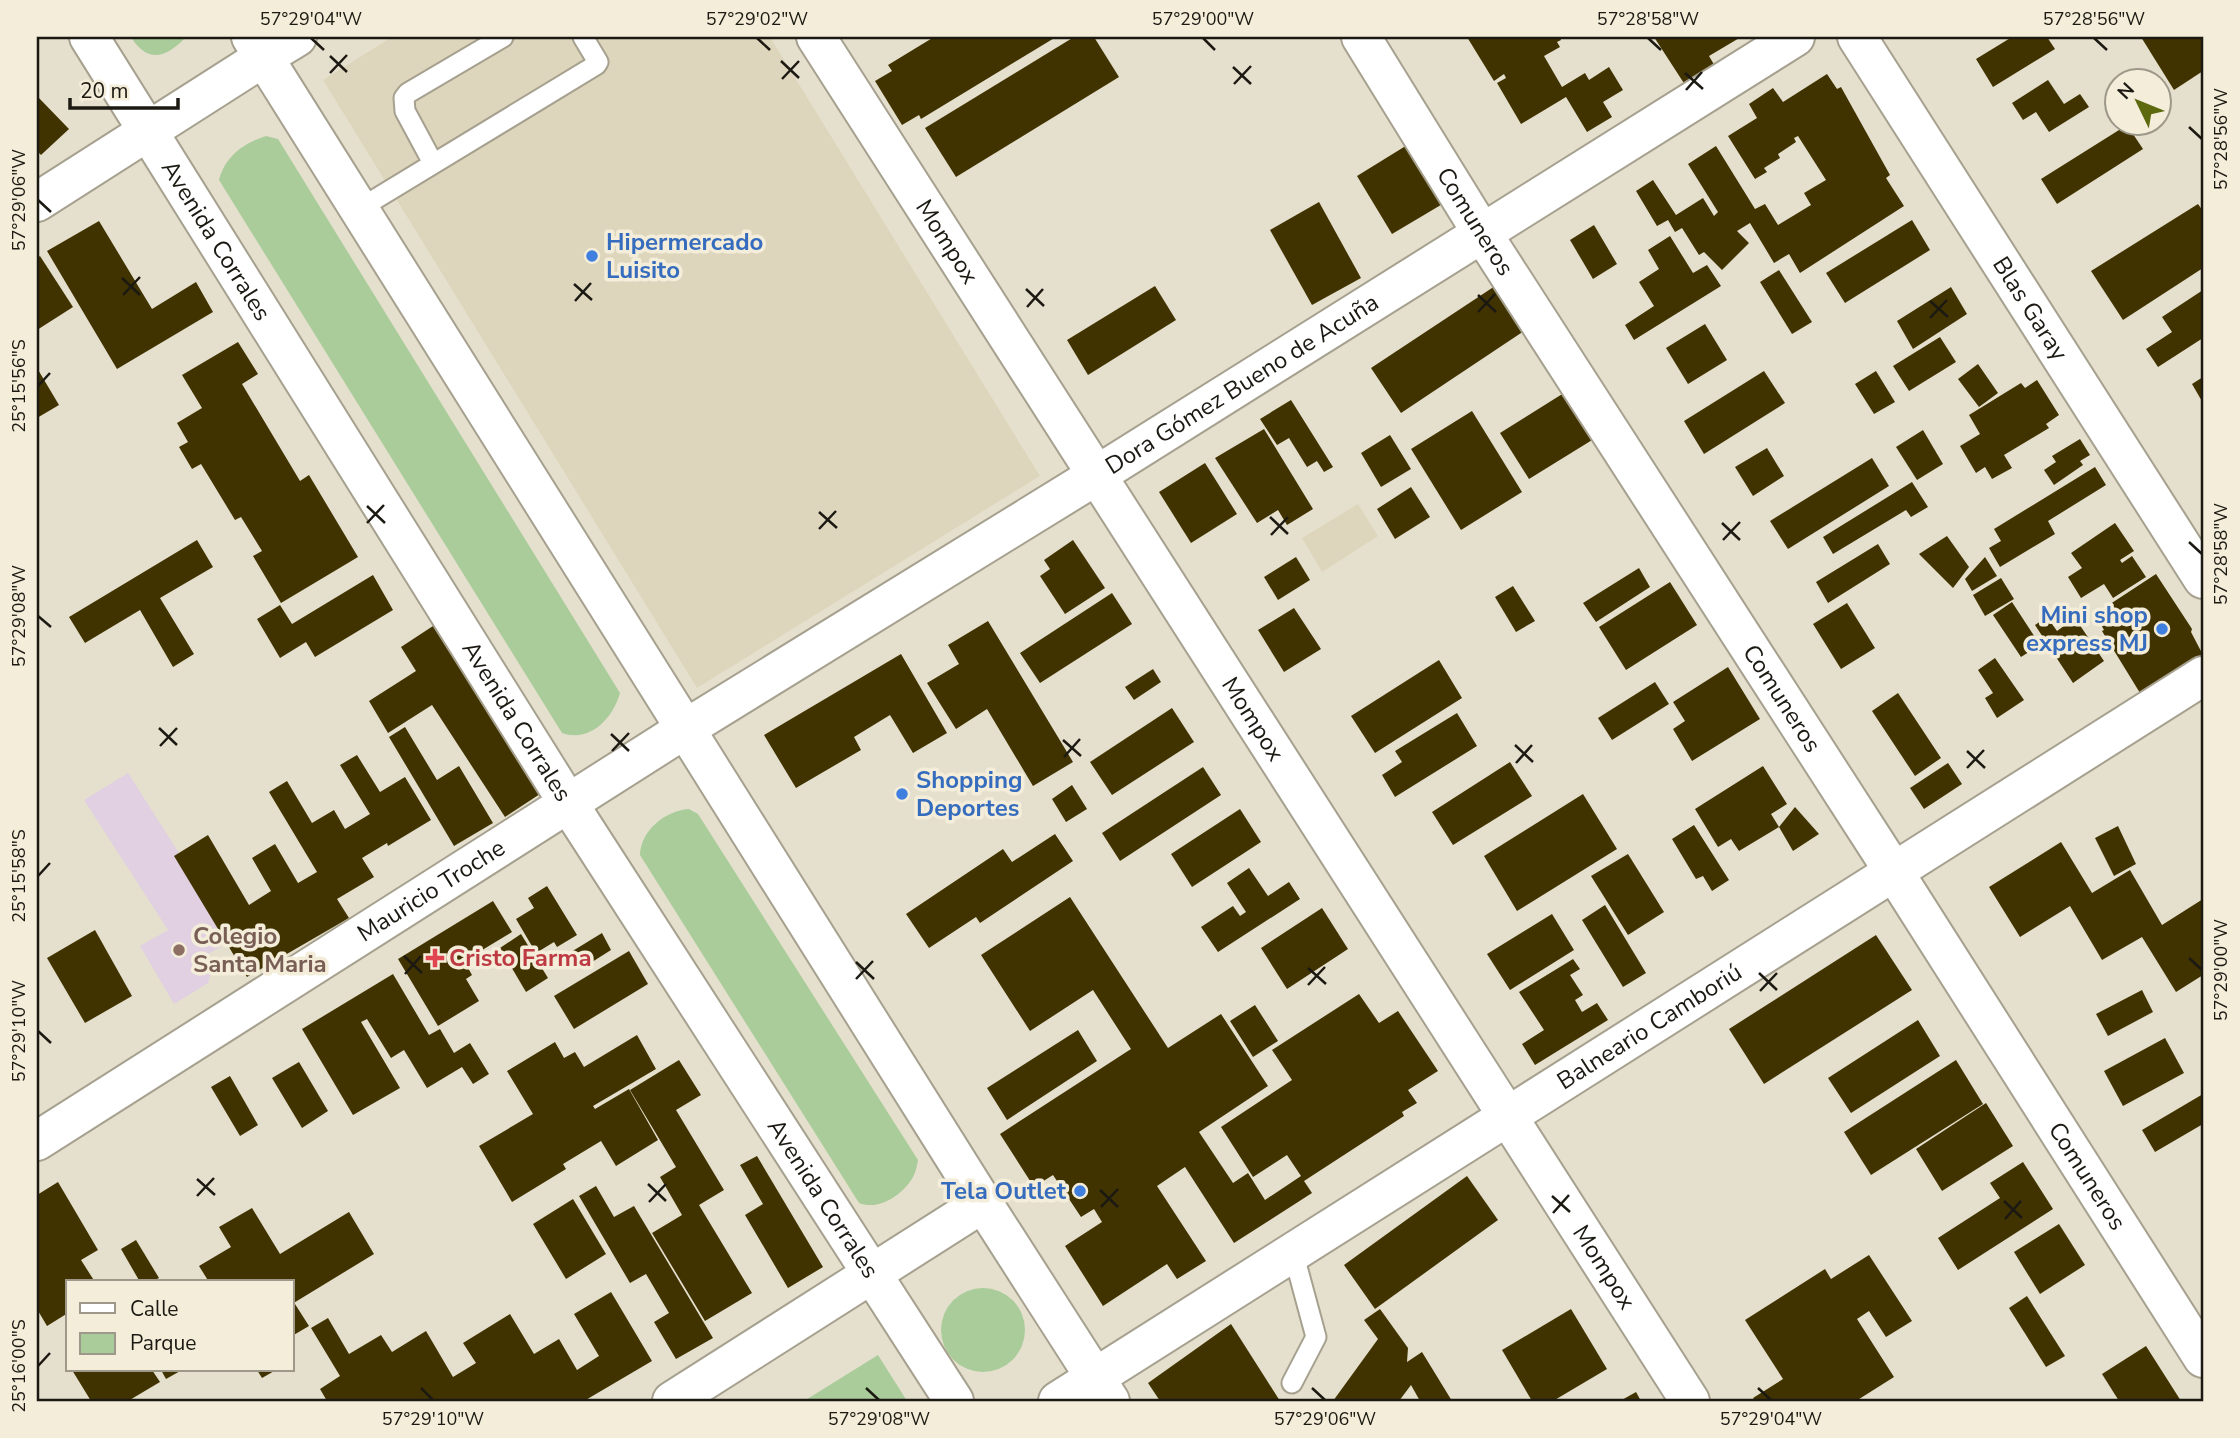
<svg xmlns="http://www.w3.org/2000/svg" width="2240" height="1438" font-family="'Nunito Sans',sans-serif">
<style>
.built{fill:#ded6bc}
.education{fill:#e0d0e2}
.green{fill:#aacc9a}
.building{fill:#413300}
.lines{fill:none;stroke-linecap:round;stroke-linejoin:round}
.lane-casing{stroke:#a6a08f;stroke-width:23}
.street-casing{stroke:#a6a08f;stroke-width:42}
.secondary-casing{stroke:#a6a08f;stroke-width:42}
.primary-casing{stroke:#a6a08f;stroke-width:42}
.lane{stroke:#fff;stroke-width:19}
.street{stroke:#fff;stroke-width:38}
.secondary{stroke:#fff;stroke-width:38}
.primary{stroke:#fff;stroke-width:38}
.ticks{fill:none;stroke:#1b1912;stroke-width:2.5}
.shop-dot{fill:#3f7fe0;stroke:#f3edda;stroke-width:2.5}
.education-dot{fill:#8d6e63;stroke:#f3edda;stroke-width:2.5}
.health-dot{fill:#e0444e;stroke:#f3edda;stroke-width:2.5}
.labels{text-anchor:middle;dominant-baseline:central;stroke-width:7;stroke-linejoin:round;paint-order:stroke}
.street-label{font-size:24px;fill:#1b1912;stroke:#f3edda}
.shop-label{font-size:24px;font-weight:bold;fill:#366cbe;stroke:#f3edda;text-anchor:start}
.education-label{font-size:24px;font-weight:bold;fill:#785e54;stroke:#f3edda;text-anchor:start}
.health-label{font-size:24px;font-weight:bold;fill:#be3a42;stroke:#f3edda;text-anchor:start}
.neatline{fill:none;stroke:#1b1912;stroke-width:2.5}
.ticks-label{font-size:18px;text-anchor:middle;fill:#1b1912}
</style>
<rect width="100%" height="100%" fill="#e5e0cd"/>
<!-- built -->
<g class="built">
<polygon points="392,37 770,37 1040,476 697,688 323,80"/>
<polygon points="1358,504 1378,536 1322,572 1302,538"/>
</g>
<!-- education -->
<polygon class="education" points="128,773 212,905 236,938 208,954 213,965 208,983 174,1004 140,946 168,930 84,800"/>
<!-- green -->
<g class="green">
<path d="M131,37H186C166,58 148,64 131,37Z"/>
<path d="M266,136L278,139L620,693C613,718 590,743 562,733L219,180C225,156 244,143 266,136Z"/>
<path d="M689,809L698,814L918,1160C917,1165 916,1172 913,1177C903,1195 879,1211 859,1203L640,855C641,830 665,811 689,809Z"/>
<circle cx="983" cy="1330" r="42"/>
<polygon points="878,1355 907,1401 804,1401"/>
</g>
<!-- building -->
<g class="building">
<polygon points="934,37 1056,37 921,119 919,115 902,125 875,81 892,71 888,65"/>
<polygon points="1074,37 1094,37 1119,77 956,177 925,128"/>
<polygon points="1467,37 1560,37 1561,40 1557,42 1560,47 1544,56 1562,87 1585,73 1589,80 1609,67 1623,90 1603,102 1612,117 1587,132 1566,97 1521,124 1497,83 1506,78 1504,74 1494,81"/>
<polygon points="1654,37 1741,37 1709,56 1719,73 1689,91"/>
<polygon points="2012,37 2047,37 2055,49 1993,87 1976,59"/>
<polygon points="2141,37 2203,37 2203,71 2174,90"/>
<polygon points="1827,74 1837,89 1841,87 1890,175 1886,178 1904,206 1800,273 1789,254 1774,263 1750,223 1737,231 1749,243 1722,270 1704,252 1699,255 1682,228 1675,232 1668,220 1657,226 1636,191 1653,180 1676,215 1703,198 1714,216 1718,212 1688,164 1716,146 1755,209 1765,204 1778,225 1811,205 1804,193 1826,180 1798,136 1794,138 1796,142 1778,154 1780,158 1764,168 1767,172 1755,179 1728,136 1757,118 1749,104 1773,88 1783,102"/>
<polygon points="2048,80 2064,104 2080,94 2089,107 2049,132 2036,112 2023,120 2012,103"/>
<polygon points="37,96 69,129 41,155 37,151"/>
<polygon points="2127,125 2143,149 2057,204 2041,179"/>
<polygon points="1425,134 1461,193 1392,234 1357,176"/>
<polygon points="1319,202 1361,278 1312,305 1270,230"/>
<polygon points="2198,204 2203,211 2203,268 2123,320 2091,271"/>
<polygon points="1912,220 1930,250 1845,303 1826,273"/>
<polygon points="99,221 152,309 196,282 213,312 117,369 47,251"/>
<polygon points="1594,225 1617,264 1593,279 1570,240"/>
<polygon points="1670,236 1693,273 1707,265 1721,286 1634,340 1625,325 1654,306 1639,282 1659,269 1648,250"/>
<polygon points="40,256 73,307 37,330 37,258"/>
<polygon points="1779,270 1812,322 1792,334 1760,282"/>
<polygon points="1155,286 1176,320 1088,375 1067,340"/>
<polygon points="1495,286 1524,331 1401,413 1371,368"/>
<polygon points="1951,287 1967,314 1913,349 1897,321"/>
<polygon points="2203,290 2203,338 2158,367 2146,349 2172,332 2162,317"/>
<polygon points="1705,324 1727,360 1688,384 1666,348"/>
<polygon points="1940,337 1956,362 1909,391 1893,366"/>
<polygon points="238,342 258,374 242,384 300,481 309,475 358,557 281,603 253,556 262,551 241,517 235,520 201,464 192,469 179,447 188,442 177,423 202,408 182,375"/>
<polygon points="1978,364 1998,393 1979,407 1958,379"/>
<polygon points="37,368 59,405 37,418"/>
<polygon points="1764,371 1785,403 1704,454 1684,421"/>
<polygon points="1876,371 1895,402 1874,414 1855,384"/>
<polygon points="2203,377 2203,403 2192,384"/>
<polygon points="2037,380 2059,415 2046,424 2049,428 2004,455 2012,468 1992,479 1985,467 1976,473 1960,446 1980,434 1969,415 2021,383 2025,388"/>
<polygon points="1567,391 1597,437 1529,479 1500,433"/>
<polygon points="1291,400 1333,467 1324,472 1317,461 1307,467 1289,438 1277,445 1260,419"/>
<polygon points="1472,411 1522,492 1461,530 1411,449"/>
<polygon points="1264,429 1313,509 1287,525 1278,510 1257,523 1215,458"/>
<polygon points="1923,430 1943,464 1917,480 1896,447"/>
<polygon points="1390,435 1411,469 1381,487 1361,453"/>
<polygon points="2080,439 2090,455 2080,461 2083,465 2054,485 2044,470 2056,462 2052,456"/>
<polygon points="1767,448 1784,476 1753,496 1735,467"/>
<polygon points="1872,458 1889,486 1788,549 1770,521"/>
<polygon points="1205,463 1237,514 1191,543 1159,492"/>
<polygon points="2095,467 2106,485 2048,521 2055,534 2000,567 1989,548 2001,541 1994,529"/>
<polygon points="1912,482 1928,507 1911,517 1906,510 1833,554 1823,537"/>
<polygon points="1411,487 1430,517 1395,539 1377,509"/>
<polygon points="2115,523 2134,551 2120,560 2122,563 2132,556 2146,577 2113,598 2104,584 2081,598 2068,577 2082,568 2071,553"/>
<polygon points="1947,536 1969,567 1953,588 1919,554"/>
<polygon points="197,540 213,567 160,598 194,654 173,667 140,610 85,643 69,617"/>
<polygon points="1073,540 1105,588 1065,614 1040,576 1050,569 1044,560"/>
<polygon points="1878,544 1890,564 1828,603 1816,582"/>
<polygon points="1296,557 1310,580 1278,600 1264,577"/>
<polygon points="1985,557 1997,576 1972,591 1965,579"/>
<polygon points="1639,568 1650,587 1596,622 1583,603"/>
<polygon points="2156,574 2192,629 2191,632 2203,655 2140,693 2102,631 2104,630 2095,614"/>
<polygon points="373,575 393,610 315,657 306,642 280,658 257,619 280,605 292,624"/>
<polygon points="2001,578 2014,599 1985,616 1973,595"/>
<polygon points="1670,582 1697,625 1626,670 1599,627"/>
<polygon points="1513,586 1535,621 1516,632 1495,597"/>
<polygon points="1112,593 1132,624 1040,683 1020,653"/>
<polygon points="2012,602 2040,645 2021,657 1993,615"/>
<polygon points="1847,603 1875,648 1841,669 1813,624"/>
<polygon points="1294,608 1321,649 1284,672 1258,630"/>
<polygon points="2047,617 2057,631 2075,618 2104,661 2073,683 2035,625"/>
<polygon points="988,621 1073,762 1033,786 987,709 956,729 927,683 959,664 948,645"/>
<polygon points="433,626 540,794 505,817 432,705 388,733 369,701 416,671 401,647"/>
<polygon points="901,654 947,733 913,753 890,715 854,737 861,750 796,788 764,735"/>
<polygon points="1995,658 2024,700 1997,718 1985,698 1993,693 1978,670"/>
<polygon points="1439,660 1462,698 1375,753 1351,716"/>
<polygon points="1728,667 1760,719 1692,761 1673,729 1685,721 1673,702"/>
<polygon points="1153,669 1161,682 1134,700 1125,687"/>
<polygon points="1655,682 1669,704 1612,740 1598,718"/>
<polygon points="1898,693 1941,758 1915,776 1872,711"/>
<polygon points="1172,708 1194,742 1112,795 1090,762"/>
<polygon points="1457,713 1477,746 1395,797 1382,775 1402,762 1395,751"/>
<polygon points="405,727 437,780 459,766 493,823 454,846 389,737"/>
<polygon points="357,755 380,792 405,777 431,820 388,846 387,843 362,858 374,877 337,899 349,918 247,977 174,856 208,835 249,905 271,891 252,858 275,844 298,883 317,872 269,792 287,781 312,823 334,810 345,829 370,814 340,765"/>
<polygon points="1510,762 1532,796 1453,845 1432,812"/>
<polygon points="1948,763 1962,784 1924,809 1910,788"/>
<polygon points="1763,766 1787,804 1771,814 1779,827 1739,851 1731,839 1718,847 1695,809"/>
<polygon points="1203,767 1221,795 1120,861 1102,833"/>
<polygon points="1072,785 1087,809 1066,822 1052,799"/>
<polygon points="1583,794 1617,849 1517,911 1484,856"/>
<polygon points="1795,807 1819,834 1793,851 1779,827"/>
<polygon points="1240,809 1261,842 1192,887 1171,854"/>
<polygon points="1694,825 1729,880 1712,891 1703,876 1696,879 1672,839"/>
<polygon points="2118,826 2136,864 2114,876 2095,838"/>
<polygon points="1055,834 1073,861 980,923 976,917 929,948 906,914 1003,849 1012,862"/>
<polygon points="2061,842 2092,893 2130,870 2162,925 2203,899 2203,975 2176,992 2142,937 2102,960 2070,906 2020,937 1989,887"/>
<polygon points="1628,854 1664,912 1628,935 1591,876"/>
<polygon points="1249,868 1268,896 1289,882 1300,899 1218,952 1201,927 1233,906 1240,916 1246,912 1227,883"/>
<polygon points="547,886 577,935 557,947 554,942 536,953 516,919 534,908 528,898"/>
<polygon points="1070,897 1168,1048 1221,1014 1268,1086 1199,1132 1233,1183 1248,1173 1265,1200 1301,1176 1287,1155 1253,1177 1221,1127 1292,1080 1272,1050 1359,994 1379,1023 1398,1011 1438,1071 1408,1090 1417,1103 1402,1112 1404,1116 1304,1181 1312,1193 1234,1243 1185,1167 1157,1186 1206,1261 1177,1279 1167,1264 1103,1306 1065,1246 1102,1222 1094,1209 1081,1217 1053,1175 1034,1187 1000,1134 1131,1049 1093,990 1030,1031 981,955"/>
<polygon points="493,901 512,932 464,961 472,975 466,979 479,1001 438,1026 398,959"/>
<polygon points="1605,905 1646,973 1623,987 1582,920"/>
<polygon points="1322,908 1348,949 1287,989 1261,948"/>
<polygon points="1552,914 1574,950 1510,990 1487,954"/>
<polygon points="95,930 132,996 85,1023 47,958"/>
<polygon points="602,933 611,950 581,969 571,952"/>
<polygon points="521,934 548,978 526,992 500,948"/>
<polygon points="1876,935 1912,990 1764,1084 1729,1029"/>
<polygon points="629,951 648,984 574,1029 554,996"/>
<polygon points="1573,959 1580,969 1570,975 1583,995 1575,1000 1582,1012 1597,1003 1608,1020 1535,1065 1522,1044 1544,1030 1519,992"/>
<polygon points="393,974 429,1035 440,1029 454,1053 470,1043 489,1074 473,1084 462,1067 427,1088 404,1050 391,1058 367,1019 361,1022 400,1088 353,1115 302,1029"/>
<polygon points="2142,990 2153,1012 2108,1036 2096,1014"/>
<polygon points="1255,1005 1278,1041 1253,1057 1230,1021"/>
<polygon points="1918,1020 1940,1056 1851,1113 1828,1078"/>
<polygon points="1078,1030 1097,1061 1007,1120 987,1088"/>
<polygon points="637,1035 656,1069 593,1106 595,1109 629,1089 658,1140 616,1166 601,1141 563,1164 566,1169 512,1202 479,1146 533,1114 507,1071 555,1042 564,1058 575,1052 584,1067"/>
<polygon points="2165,1038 2184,1073 2123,1106 2104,1071"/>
<polygon points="679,1060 701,1095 676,1110 724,1190 699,1205 752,1293 705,1321 652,1233 682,1215 660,1177 676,1167 630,1090"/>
<polygon points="1956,1060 1983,1104 1871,1175 1844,1132"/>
<polygon points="299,1062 328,1111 302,1128 272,1078"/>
<polygon points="230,1076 258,1125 240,1136 211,1087"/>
<polygon points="2203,1094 2203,1124 2155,1152 2142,1130"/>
<polygon points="1986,1103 2013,1146 1942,1191 1916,1149"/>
<polygon points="757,1156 823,1267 788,1288 745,1215 763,1204 740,1165"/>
<polygon points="2023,1162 2053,1209 1958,1270 1938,1238 2000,1198 1990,1183"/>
<polygon points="1467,1176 1498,1220 1375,1309 1344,1265"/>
<polygon points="58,1182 98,1250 81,1260 95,1282 68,1282 68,1313 47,1326 37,1309 37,1195"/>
<polygon points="596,1186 614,1217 634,1206 713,1338 676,1359 654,1322 669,1313 646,1274 630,1283 579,1196"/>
<polygon points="573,1199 606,1254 566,1279 533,1224"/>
<polygon points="252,1208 280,1254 349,1212 374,1254 292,1304 292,1282 209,1282 199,1266 231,1247 219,1227"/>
<polygon points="2059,1224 2085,1265 2040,1294 2014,1252"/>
<polygon points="136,1240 159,1278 151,1282 140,1282 121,1249"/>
<polygon points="1869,1255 1912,1321 1886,1337 1869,1311 1857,1319 1894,1377 1856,1401 1755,1401 1753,1398 1783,1379 1745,1320 1825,1269 1831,1279"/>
<polygon points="611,1292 652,1361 584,1401 327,1401 320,1389 340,1376 311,1328 328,1318 349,1354 381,1335 392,1352 426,1331 453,1377 476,1363 463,1343 510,1314 534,1354 559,1339 577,1370 599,1356 574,1314"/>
<polygon points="2027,1296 2065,1356 2046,1367 2009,1308"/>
<polygon points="295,1304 309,1326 292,1336 292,1306"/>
<polygon points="1380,1309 1408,1348 1407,1362 1422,1352 1452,1401 1420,1401 1411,1385 1399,1401 1333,1401 1378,1339 1364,1320"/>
<polygon points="1571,1309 1607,1369 1553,1401 1532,1401 1502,1350"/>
<polygon points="1231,1324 1280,1401 1160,1401 1148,1383"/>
<polygon points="2146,1346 2181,1401 2119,1401 2102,1374"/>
<polygon points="72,1370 152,1370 160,1382 128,1401 91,1401"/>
<polygon points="161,1370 182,1370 166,1379"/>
<polygon points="257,1370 276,1370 262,1378"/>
<polygon points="1636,1392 1641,1401 1620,1401"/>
</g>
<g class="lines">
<defs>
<g id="lane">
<polyline points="433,163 405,111 404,98 408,93 503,37"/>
<polyline points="359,209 596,65 598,62 583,37"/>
<polyline points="1292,1383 1316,1337 1293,1252"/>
</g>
<g id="street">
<path id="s1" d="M816,37L1690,1401"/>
<path id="s2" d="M1361,37L1482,233L1894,872L2203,1358"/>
<path id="s3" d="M1857,37L2203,579"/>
<polyline points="264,57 297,37"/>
<path id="s4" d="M37,1141L685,729L1097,475L1795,37"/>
<polyline points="672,1401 983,1203"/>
</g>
<g id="secondary">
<path id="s5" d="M1058,1401L2203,676"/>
</g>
<g id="primary">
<path id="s6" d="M89,37L568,803L954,1401"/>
<polyline points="251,37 983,1203 1110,1401"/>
<polyline points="37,202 264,57"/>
</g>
</defs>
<!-- lane casing -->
<use href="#lane" class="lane-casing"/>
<!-- street casing -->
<use href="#street" class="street-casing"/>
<!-- secondary casing -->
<use href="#secondary" class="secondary-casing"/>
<!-- primary casing -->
<use href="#primary" class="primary-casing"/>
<!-- lane -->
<use href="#lane" class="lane"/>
<!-- street -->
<use href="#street" class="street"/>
<!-- secondary -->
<use href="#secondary" class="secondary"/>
<!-- primary -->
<use href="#primary" class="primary"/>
</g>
<!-- ticks -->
<path class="ticks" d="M311,38L324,50M757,38L770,50M1203,38L1215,50M1648,38L1661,50M2094,38L2107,50M330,56L347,72M781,61L799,78M1233,67L1251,84M330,73L347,55M1685,73L1703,89M782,79L799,61M1234,84L1251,66M1686,90L1702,72M2189,127L2202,139M38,200L51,212M122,278L140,295M574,284L592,300M1026,289L1044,306M123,295L140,277M1478,295L1496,312M575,301L591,283M1930,301L1948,317M1027,307L1043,289M1478,312L1495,294M1930,318L1947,300M38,386L50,373M367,506L385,523M819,512L837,528M1270,517L1288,534M367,523L384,505M1722,523L1740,540M819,529L836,511M1271,535L1288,517M1723,540L1740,522M2189,542L2202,554M38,616L51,627M159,728L177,745M611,734L629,751M1063,740L1081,756M1515,745L1533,762M160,746L177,728M612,751L629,733M1967,751L1985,768M1064,757L1080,739M1516,763L1532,745M1967,768L1984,750M38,876L50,863M404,956L422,973M2189,958L2202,970M856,962L874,979M1308,968L1326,984M1759,973L1777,990M405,974L421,956M856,979L873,961M1308,985L1325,967M1760,991L1777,973M38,1031L51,1043M197,1179L215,1195M648,1184L666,1201M1100,1190L1118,1207M197,1196L214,1178M1552,1196L1570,1212M2004,1201L2022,1218M649,1202L666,1184M1101,1207L1118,1189M1553,1213L1569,1195M2005,1219L2021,1201M38,1366L50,1353M421,1388L433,1400M866,1388L879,1400M1312,1388L1325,1400M1758,1388L1771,1400"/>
<!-- markers -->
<g class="shop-dot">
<circle cx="592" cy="256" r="7"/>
<circle cx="2162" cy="629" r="7"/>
<circle cx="902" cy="794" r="7"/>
<circle cx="1080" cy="1191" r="7"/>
</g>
<circle class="education-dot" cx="179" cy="950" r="7"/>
<path class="health-dot" d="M431.5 947.5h7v7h7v7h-7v7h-7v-7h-7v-7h7z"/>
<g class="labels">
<!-- street labels -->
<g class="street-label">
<text stroke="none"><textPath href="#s2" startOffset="217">Comuneros</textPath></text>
<text stroke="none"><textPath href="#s6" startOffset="240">Avenida Corrales</textPath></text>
<text stroke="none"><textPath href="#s1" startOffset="243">Mompox</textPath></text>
<text stroke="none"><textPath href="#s3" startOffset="322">Blas Garay</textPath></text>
<text stroke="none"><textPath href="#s4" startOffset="1423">Dora Gómez Bueno de Acuña</textPath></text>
<text stroke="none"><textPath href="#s2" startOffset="784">Comuneros</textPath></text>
<text stroke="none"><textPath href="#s1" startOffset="810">Mompox</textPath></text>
<text stroke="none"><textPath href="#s6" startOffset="807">Avenida Corrales</textPath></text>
<text stroke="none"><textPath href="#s4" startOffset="467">Mauricio Troche</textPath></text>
<text stroke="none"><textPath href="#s5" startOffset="700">Balneario Camboriú</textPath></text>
<text stroke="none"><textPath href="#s2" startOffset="1351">Comuneros</textPath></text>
<text stroke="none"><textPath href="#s6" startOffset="1374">Avenida Corrales</textPath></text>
<text stroke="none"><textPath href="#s1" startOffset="1461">Mompox</textPath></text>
</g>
<!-- shop labels -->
<g class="shop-label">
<text x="606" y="242">Hipermercado<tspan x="606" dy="28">Luisito</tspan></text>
<text x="2148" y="615" text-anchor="end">Mini shop<tspan x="2148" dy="28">express MJ</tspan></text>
<text x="916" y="780">Shopping<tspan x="916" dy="28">Deportes</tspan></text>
<text x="1066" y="1191" text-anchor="end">Tela Outlet</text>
</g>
<!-- education labels -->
<g class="education-label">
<text x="193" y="936">Colegio<tspan x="193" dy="28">Santa Maria</tspan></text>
</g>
<!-- health labels -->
<g class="health-label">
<text x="449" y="958">Cristo Farma</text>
</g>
</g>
<!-- border -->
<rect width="2240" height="1438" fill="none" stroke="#f3edda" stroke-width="77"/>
<!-- legend -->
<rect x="66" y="1280" width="228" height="91" fill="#f3edda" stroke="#9d988a" stroke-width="2"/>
<rect x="80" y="1303" width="35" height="10" fill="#ffffff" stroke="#9d988a" stroke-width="2"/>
<text x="130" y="1316" font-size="21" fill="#1b1912">Calle</text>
<rect x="80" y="1333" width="35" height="21" fill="#aacc9a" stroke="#9d988a" stroke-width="2"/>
<text x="130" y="1350" font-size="21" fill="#1b1912">Parque</text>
<!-- north arrow -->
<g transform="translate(2138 102) rotate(313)"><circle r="33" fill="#f3edda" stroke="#9d988a" stroke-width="2"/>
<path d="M0-5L12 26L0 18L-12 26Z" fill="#5d690f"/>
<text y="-10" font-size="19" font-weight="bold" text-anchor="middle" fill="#1b1912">N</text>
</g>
<!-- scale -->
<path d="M70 98v10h108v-10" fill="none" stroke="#1b1912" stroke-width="3.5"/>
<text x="80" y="98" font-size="21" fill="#1b1912" stroke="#f3edda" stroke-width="5" paint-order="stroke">20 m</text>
<rect x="38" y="38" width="2164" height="1362" class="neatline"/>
<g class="ticks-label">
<text x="311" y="25">57°29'04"W</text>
<text x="757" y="25">57°29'02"W</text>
<text x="1203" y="25">57°29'00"W</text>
<text x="1648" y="25">57°28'58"W</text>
<text x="2094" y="25">57°28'56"W</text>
<text transform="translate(2221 139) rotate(-90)" y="6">57°28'56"W</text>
<text transform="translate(19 200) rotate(-90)" y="6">57°29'06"W</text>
<text transform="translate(19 386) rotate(-90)" y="6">25°15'56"S</text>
<text transform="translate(2221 554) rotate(-90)" y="6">57°28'58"W</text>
<text transform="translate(19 616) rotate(-90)" y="6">57°29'08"W</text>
<text transform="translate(19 876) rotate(-90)" y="6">25°15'58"S</text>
<text transform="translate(2221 970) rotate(-90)" y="6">57°29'00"W</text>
<text transform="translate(19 1031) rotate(-90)" y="6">57°29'10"W</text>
<text transform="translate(19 1366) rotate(-90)" y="6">25°16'00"S</text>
<text x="433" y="1425">57°29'10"W</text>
<text x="879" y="1425">57°29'08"W</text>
<text x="1325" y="1425">57°29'06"W</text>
<text x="1771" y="1425">57°29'04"W</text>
</g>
</svg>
